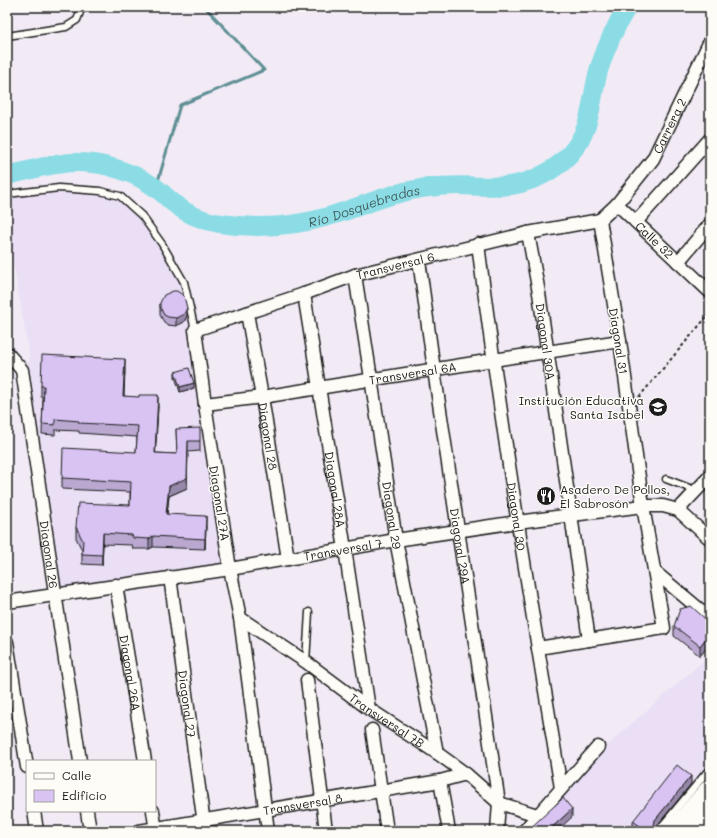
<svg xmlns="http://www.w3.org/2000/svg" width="717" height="838" font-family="Mali,sans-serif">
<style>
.built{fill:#eadff5}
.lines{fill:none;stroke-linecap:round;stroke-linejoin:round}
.stream{stroke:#5f8f94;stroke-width:3}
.river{stroke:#8bdce4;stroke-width:19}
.lane-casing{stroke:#1c1c1c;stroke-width:9}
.street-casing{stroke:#1c1c1c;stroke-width:15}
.secondary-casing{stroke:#1c1c1c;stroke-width:20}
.path{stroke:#1c1c1c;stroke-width:2;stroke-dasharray:3 3;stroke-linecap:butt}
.lane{stroke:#fdfcf7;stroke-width:6}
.street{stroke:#fdfcf7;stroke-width:12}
.secondary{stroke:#fdfcf7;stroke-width:17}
.wall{fill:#baa8d1;stroke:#1c1c1c}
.shaded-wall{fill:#9788aa;stroke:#1c1c1c}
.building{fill:#d8c3f3;stroke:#1c1c1c}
.labels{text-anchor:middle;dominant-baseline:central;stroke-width:3;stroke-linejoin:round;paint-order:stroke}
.street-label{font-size:12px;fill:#1c1c1c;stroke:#fdfcf7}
.poi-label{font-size:12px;fill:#1c1c1c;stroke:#fdfcf7;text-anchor:end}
.water-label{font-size:13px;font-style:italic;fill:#435f62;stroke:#fdfcf7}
</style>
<rect width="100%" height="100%" fill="#f2ebf6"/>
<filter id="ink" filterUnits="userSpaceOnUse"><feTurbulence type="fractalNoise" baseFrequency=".025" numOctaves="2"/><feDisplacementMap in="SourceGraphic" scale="8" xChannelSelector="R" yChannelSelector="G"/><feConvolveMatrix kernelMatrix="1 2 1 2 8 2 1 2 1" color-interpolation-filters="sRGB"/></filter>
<g filter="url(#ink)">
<!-- built -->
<g class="built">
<polygon points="59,188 120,196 142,216 184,282 195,330 230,569 56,594 22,370 30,360 7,224 7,194"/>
<polygon points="710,655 710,779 665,831 529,831 613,740"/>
</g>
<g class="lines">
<!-- stream -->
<polyline class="stream" points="156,188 180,105 264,70 205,7"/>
<!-- river -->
<path class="river" id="s1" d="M7,175C25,172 41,166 59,164C92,159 128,168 156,188C163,193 169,200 176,205C188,215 202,220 217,223C254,229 293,227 330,216C363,206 389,193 424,188C440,186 456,185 473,186C491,186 508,188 525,182C542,177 558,167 570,154C593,128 590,101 599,69C606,47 615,27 627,7"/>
<defs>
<g id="lane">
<polyline points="7,36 66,27 77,20 82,7"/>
<polyline points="7,194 59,188 100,191 120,196 142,216 162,244 184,282 195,330"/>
<polyline points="666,479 697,491"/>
<polyline points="306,662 309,612"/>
<polyline points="658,831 707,772"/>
</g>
<g id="street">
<path id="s2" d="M617,204L710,292"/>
<path id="s3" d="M600,220L617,204L653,159L710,41"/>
<polyline points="636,222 710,139"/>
<path id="s4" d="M528,233L539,293L589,640"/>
<path id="s5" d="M478,244C501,426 531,607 561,788"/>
<path id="s6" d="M419,260L434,370L499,803L497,831"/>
<polyline points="678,262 710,224"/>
<path id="s7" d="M355,275L396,540L437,753"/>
<path id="s8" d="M304,294L345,549L369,709"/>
<path id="s9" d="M247,313L262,397L288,559"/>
<path id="s10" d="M7,353L22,370L80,761"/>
<path id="s11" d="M205,404L262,397L493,360L620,341"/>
<polyline points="678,510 710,476"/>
<polyline points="655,572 710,618"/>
<path id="s12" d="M170,577L205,831"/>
<path id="s13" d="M116,585L145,761"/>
<path id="s14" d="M7,602L230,569L396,540L517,522L643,506H663L678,510L710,539"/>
<path id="s15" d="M240,618L306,662L369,709L437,753L466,774L499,803L537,815"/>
<polyline points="7,642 27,767"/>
<polyline points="538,648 664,628 643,506 620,341 600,220"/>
<polyline points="307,680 326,831"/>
<polyline points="372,730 387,831"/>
<polyline points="440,781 449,831"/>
<polyline points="34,811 37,831"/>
<polyline points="87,811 90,831"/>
<polyline points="153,811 156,831"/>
<path id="s16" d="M139,831L440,781L466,774"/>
<path id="s17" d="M268,831L240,618L230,569L205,404L195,330L304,294L355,275L528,233L600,220"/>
<polyline points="524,831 598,747"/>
</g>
<g id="secondary">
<polyline points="672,831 710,787"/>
<polyline points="693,831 710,811"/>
</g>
</defs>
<!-- lane casing -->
<use href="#lane" class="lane-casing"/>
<!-- street casing -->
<use href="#street" class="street-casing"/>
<!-- secondary casing -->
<use href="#secondary" class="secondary-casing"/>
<!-- path -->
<polyline class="path" points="639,397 710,313"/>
<!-- lane -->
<use href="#lane" class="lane"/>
<!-- street -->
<use href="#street" class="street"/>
<!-- secondary -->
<use href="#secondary" class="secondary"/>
</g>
<!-- wall -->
<g class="wall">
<polygon points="160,303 187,316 184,322 176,326 168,325 164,322 160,315"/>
<polygon points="125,369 124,396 158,406 155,453 177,454 176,429 200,441 200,451 188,452 187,488 169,496 167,514 206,526 205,549 153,547 149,549 133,549 132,545 103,544 102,565 82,564 82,550 76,538 76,527 130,505 130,492 62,489 62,478 136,452 137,437 79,433 79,431 55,430 55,435 42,434 43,397 41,397 41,386"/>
<polygon points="175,372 194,388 180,392 175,377"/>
<polygon points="710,623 710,644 700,656 674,636 674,626"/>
<polygon points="691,784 655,828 654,831 636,831 633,829 633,821"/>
</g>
<!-- shaded-wall -->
<g class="shaded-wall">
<polygon points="187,308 187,316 184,322 176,326 176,318"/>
<polygon points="125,359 125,369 123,407 123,396"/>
<polygon points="194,383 194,388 180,392 180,387"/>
<polygon points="158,395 158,406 155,463 155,453"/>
<polygon points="188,441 187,488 169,496 166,524 166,514 169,486"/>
<polygon points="206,516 206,526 205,549 205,539"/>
<polygon points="103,533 103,544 102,565 102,555"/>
<polygon points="153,536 153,547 149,549 149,539"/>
<polygon points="710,633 710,644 700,656 700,646"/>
<polygon points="691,776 691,784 655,828 654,831 650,831 655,820"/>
<polygon points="572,809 572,817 557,831 548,831"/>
</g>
<!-- building -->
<g class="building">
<polygon points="173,291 177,291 184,296 187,308 184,314 176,318 168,317 164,315 160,307 160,303 164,295"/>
<polygon points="42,355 125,359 123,396 139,397 139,395 158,395 155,453 177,454 176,429 200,428 200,441 188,441 187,478 169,486 166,514 206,516 205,539 153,536 149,539 133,538 132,535 103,533 102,555 82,554 83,541 76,527 78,503 130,505 131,482 62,478 63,448 136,452 138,426 79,423 79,421 55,419 55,425 42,424 44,386 41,386"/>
<polygon points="189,368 194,383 180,387 175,372"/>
<polygon points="691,606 710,623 710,633 700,646 674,626 680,609"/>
<polygon points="677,765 691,776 655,820 654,825 650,831 647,831 633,821"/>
<polygon points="563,798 572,809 548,831 527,831"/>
</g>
</g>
<!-- icons -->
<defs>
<symbol id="school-disc" viewBox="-11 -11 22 22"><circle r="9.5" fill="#1c1c1c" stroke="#fdfcf7"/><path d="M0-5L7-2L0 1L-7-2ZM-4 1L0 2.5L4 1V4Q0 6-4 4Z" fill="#fff"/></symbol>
<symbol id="restaurant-disc" viewBox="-11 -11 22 22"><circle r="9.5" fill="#1c1c1c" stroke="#fdfcf7"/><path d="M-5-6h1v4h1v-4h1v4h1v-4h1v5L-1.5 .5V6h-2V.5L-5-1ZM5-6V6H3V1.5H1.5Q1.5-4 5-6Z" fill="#fff"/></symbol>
</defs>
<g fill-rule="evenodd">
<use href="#school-disc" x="647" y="396" width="22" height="22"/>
<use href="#restaurant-disc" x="535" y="485" width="22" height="22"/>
</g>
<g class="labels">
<!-- street labels -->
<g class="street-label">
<text stroke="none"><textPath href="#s3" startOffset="118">Carrera 2</textPath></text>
<text stroke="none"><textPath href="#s2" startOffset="52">Calle 32</textPath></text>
<text stroke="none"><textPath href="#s17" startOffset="717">Transversal 6</textPath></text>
<text stroke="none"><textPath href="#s4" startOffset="110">Diagonal 30A</textPath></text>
<text transform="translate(619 341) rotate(81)">Diagonal 31</text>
<text stroke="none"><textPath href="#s11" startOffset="210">Transversal 6A</textPath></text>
<text stroke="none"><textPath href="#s9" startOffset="125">Diagonal 28</textPath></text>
<text stroke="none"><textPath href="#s8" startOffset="198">Diagonal 28A</textPath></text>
<text transform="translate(220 503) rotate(81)">Diagonal 27A</text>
<text stroke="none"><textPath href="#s7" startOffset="243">Diagonal 29</textPath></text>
<text stroke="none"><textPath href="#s5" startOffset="275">Diagonal 30</textPath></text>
<text stroke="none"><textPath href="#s6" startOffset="289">Diagonal 29A</textPath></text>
<text stroke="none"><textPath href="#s14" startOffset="340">Transversal 7</textPath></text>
<text stroke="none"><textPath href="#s10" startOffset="209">Diagonal 26</textPath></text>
<text stroke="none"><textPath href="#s13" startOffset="89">Diagonal 26A</textPath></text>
<text stroke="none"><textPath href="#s12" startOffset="128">Diagonal 27</textPath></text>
<text stroke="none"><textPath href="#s15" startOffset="179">Transversal 7B</textPath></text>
<text stroke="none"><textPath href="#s16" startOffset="166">Transversal 8</textPath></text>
</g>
<!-- poi labels -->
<g class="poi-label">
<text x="644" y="400">Institución Educativa<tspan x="644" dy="14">Santa Isabel</tspan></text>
<text x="560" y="489" text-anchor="start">Asadero De Pollos,<tspan x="560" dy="14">El Sabrosón</tspan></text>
</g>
<!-- water labels -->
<g class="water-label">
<text stroke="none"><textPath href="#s1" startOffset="377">Río Dosquebradas</textPath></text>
</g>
</g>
<!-- margin -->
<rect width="717" height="838" fill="none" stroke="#fdfcf7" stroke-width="24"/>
<rect x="12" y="12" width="693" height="814" fill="none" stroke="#1c1c1c" stroke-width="1.5" filter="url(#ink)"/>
<!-- legend -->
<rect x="26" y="760" width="130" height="52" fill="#fdfcf7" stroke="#a3a29f"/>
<rect x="34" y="773" width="20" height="6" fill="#fdfcf7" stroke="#a3a29f"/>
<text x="62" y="780" font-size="12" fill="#1c1c1c">Calle</text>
<rect x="34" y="790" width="20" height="12" fill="#d8c3f3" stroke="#a3a29f"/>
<text x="62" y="800" font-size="12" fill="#1c1c1c">Edificio</text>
</svg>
